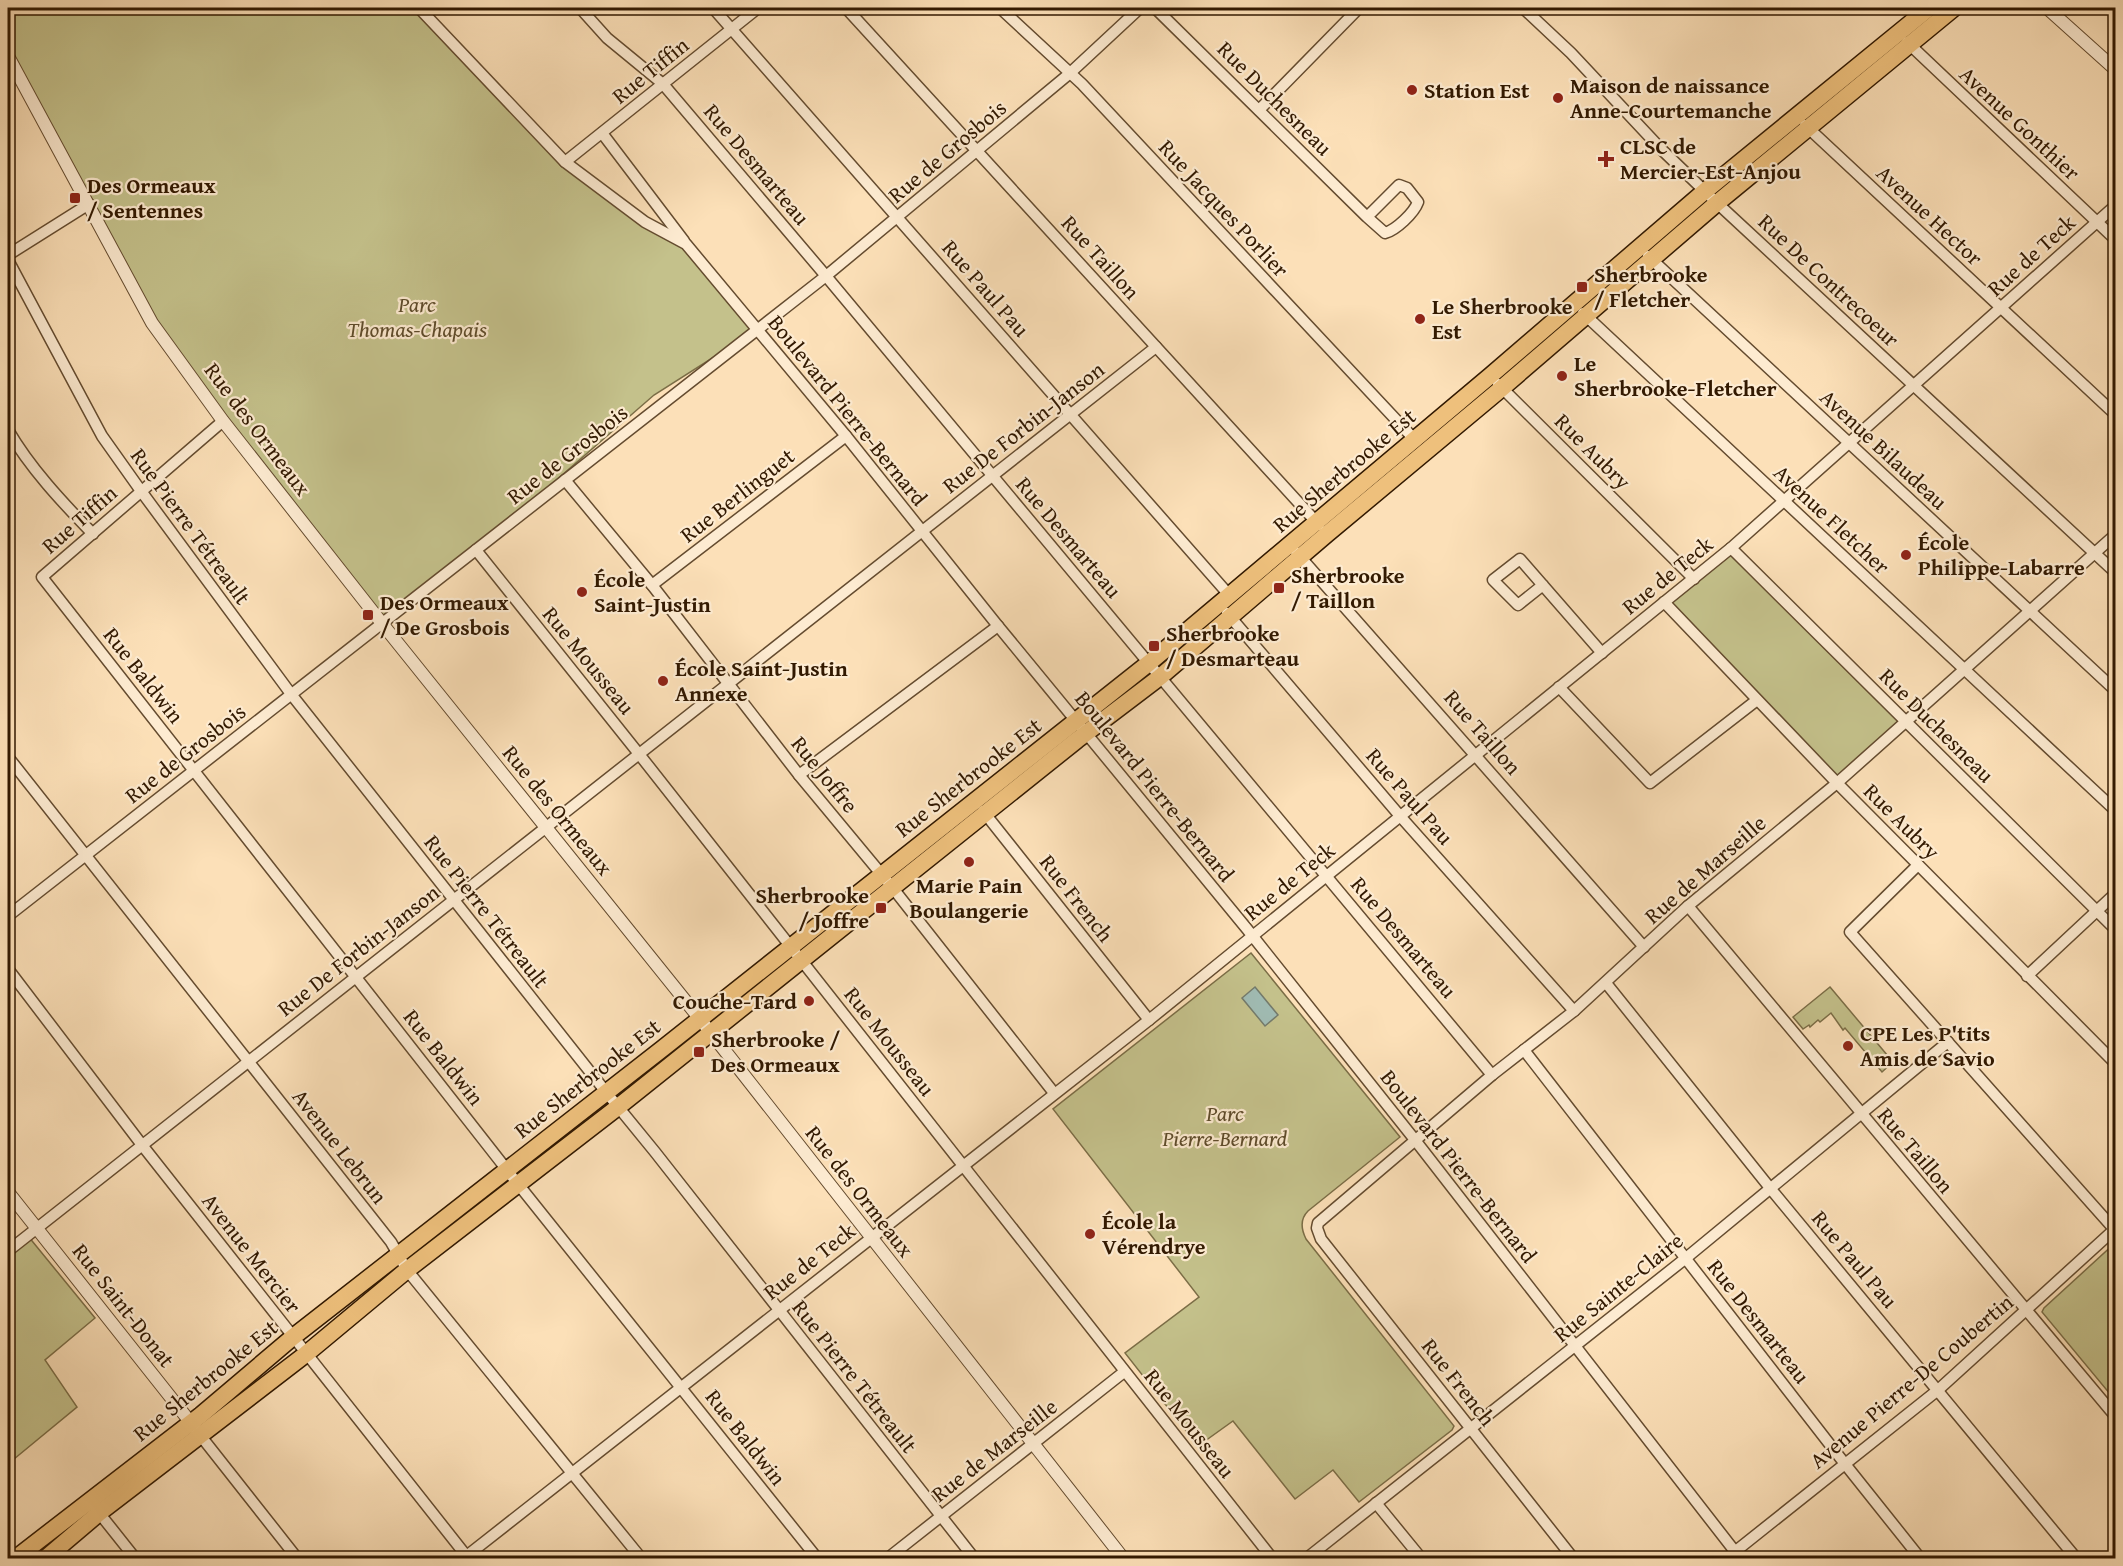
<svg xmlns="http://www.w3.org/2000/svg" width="2123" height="1566" font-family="'Gentium Book Plus',serif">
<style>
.green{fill:#c4c18b;stroke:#7b6d46;stroke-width:1.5}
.water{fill:#a0bcb4;stroke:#747b6c;stroke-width:1.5}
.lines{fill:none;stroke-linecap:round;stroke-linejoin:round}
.minor-casing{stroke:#644b2f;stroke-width:13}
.tertiary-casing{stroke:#644b2f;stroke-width:14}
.primary-casing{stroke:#321901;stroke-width:19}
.minor{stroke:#fdebd1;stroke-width:10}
.tertiary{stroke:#fdebd1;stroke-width:12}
.primary{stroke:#eec07c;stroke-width:16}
.poi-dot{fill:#8f2418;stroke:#fdebd1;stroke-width:2}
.labels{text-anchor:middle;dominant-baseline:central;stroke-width:4.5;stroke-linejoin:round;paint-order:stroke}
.street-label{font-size:22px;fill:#321901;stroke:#fdebd1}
.poi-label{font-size:22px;font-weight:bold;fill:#321901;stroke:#fdebd1;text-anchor:start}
.park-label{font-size:22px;font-style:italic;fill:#5e4b2a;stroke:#fdebd1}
</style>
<rect width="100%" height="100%" fill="#fce0b8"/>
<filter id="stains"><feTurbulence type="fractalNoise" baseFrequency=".00333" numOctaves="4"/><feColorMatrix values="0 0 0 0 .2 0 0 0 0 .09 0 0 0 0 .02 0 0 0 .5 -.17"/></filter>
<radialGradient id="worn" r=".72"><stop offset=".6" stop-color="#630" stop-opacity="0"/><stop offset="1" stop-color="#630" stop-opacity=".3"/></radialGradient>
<!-- green -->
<g class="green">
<polygon points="8,8 419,8 565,162 686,244 758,329 654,395 476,550 382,623 152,323 8,58"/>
<polygon points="1731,548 1906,721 1837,783 1665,602"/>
<path d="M1251,953L1400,1137L1308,1211C1300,1219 1301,1229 1306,1239L1454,1426L1452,1430L1359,1502L1333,1470L1295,1499L1233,1421L1198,1446L1125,1353L1199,1297L1053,1109Z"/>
<polygon points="1830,987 1893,1062 1882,1072 1845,1028 1843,1030 1831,1013 1820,1022 1818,1020 1810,1027 1809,1025 1803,1029 1793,1017"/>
<polygon points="28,1236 95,1318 45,1360 77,1407 8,1464 8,1252"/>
<polygon points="2115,1243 2115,1400 2042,1312 2044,1308"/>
</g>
<!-- water -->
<polygon class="water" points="1255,987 1278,1015 1265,1026 1242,998"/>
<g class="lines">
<defs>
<g id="minor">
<polyline points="419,8 565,162 645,222 686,244 846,436 998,626 1247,929 1415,1140 1740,1558"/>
<polyline points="580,8 607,38 663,84 826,276 1492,1075"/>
<polyline points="713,8 1230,596"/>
<polyline points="846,8 1319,525"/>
<polyline points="1000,8 1082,84 1415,440"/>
<path d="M1155,8L1367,217L1385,233C1396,230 1414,213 1418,202L1407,188L1399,185L1367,217"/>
<polyline points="1523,8 1571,53 1661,149 1717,203 2116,573"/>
<polyline points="1907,42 2116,240"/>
<polyline points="1259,110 1359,8"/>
<polyline points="1805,125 2116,415"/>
<polyline points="602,133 684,241"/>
<polyline points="565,162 758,8"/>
<polyline points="8,255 89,204"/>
<polyline points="1648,256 2116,691"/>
<polyline points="8,260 102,436 141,491 291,694 606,1092 655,1152 974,1558"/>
<polyline points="1583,313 2116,811"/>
<polyline points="1498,384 1694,579"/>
<polyline points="223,421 42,577 518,1184 817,1558"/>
<path d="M8,430C30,468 62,502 93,534"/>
<polyline points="565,480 652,585 799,775 892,887 1054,1093"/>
<polyline points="1731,548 2116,930"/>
<polyline points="476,550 639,754 1272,1558"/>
<polyline points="1296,552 1644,947"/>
<polyline points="652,585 846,436"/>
<polyline points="1543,585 1518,605 1493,580 1520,559 1602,653"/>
<polyline points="1664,602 1837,783 2116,1064"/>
<polyline points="1227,613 1400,816 1574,1011"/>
<polyline points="1559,687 1650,783 1757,700"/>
<polyline points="8,757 391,1242 407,1270 641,1558"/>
<polyline points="799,775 998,626"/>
<polyline points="983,811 1149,1020"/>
<polyline points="1918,865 1850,932 2114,1229"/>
<polyline points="1688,906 2116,1417"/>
<polyline points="8,916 826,276 1069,74 1140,8"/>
<polyline points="8,969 142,1145 468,1558"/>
<polyline points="2027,976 2116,893"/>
<polyline points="1606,983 1770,1188 2076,1558"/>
<polyline points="1524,1050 1845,1464 1920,1558"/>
<polyline points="8,1251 1156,347"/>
<polyline points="200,1435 297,1558"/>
<polyline points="1376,1503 1421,1558"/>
<polyline points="96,1509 135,1558"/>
<polyline points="464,1558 1149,1020 1731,548 2116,205"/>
<polyline points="888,1558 1124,1372"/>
<polyline points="1307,1558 1686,1258 1948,1042"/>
<polyline points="1573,1558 1321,1239 1317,1228 1318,1223 1492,1075 1574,1011 1688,906 1837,783 2116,534"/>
<polyline points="1727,1558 1938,1390 2116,1228"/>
</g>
<g id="tertiary">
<polyline points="2047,8 2116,70"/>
<polyline points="8,56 152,323 223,421 388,631 700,1019 1123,1558"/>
<polyline points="8,1192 195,1428"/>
</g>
<g id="primary">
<polyline points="16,1558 201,1415 293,1337 662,1049 1149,663 1490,376 1705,191 1929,8"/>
<polyline points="46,1558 99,1513 306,1354 407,1270 618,1107 1077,740 1160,677 1327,534 1502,388 1717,203 1954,8"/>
</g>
</defs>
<!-- minor casing -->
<use href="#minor" class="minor-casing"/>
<!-- tertiary casing -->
<use href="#tertiary" class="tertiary-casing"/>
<!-- primary casing -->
<use href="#primary" class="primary-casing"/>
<!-- minor -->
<use href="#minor" class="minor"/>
<!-- tertiary -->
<use href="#tertiary" class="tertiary"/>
<!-- primary -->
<use href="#primary" class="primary"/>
</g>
<!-- markers -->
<g class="poi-dot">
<circle cx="1412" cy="90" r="6"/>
<circle cx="1558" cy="98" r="6"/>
<path d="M1603 150h6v6h6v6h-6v6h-6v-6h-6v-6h6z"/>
<rect x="69" y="192" width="12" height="12" rx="3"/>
<rect x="1576" y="281" width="12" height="12" rx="3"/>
<circle cx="1420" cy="319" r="6"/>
<circle cx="1562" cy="376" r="6"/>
<circle cx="1906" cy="555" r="6"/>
<rect x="1273" y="582" width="12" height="12" rx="3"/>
<circle cx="582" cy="592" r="6"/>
<rect x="362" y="609" width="12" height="12" rx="3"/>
<rect x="1148" y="640" width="12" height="12" rx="3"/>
<circle cx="663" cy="681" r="6"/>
<circle cx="969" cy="862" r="6"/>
<rect x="875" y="902" width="12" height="12" rx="3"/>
<circle cx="809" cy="1001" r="6"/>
<circle cx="1848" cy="1046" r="6"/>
<rect x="693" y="1046" width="12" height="12" rx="3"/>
<circle cx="1090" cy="1234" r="6"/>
</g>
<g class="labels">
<!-- street labels -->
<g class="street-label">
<text transform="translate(650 70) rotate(-39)">Rue Tiffin</text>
<text transform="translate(1275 98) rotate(45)">Rue Duchesneau</text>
<text transform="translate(2020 123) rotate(43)">Avenue Gonthier</text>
<text transform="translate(947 151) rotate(-40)">Rue de Grosbois</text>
<text transform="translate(757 164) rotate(50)">Rue Desmarteau</text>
<text transform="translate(1224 208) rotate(47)">Rue Jacques Porlier</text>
<text transform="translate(1930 215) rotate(43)">Avenue Hector</text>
<text transform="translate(2031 255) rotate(-42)">Rue de Teck</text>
<text transform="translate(1101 257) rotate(48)">Rue Taillon</text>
<text transform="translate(1829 280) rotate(43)">Rue De Contrecoeur</text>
<text transform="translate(986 288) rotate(49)">Rue Paul Pau</text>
<text transform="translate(848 410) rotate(51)">Boulevard Pierre-Bernard</text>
<text transform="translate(1023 427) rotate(-38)">Rue De Forbin-Janson</text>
<text transform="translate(258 429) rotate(53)">Rue des Ormeaux</text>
<text transform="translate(1884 449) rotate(43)">Avenue Bilaudeau</text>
<text transform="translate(1593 451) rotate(45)">Rue Aubry</text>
<text transform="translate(567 454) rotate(-38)">Rue de Grosbois</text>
<text transform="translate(1344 470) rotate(-40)">Rue Sherbrooke Est</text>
<text transform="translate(737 495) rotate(-38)">Rue Berlinguet</text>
<text transform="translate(79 519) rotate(-41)">Rue Tiffin</text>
<text transform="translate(1832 519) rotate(43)">Avenue Fletcher</text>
<text transform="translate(191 526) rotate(54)">Rue Pierre Tétreault</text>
<text transform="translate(1069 537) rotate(50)">Rue Desmarteau</text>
<text transform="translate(1667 575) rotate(-39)">Rue de Teck</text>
<text transform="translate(589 660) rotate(51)">Rue Mousseau</text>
<text transform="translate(144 675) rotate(52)">Rue Baldwin</text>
<text transform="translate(1937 725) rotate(45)">Rue Duchesneau</text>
<text transform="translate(1483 732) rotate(49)">Rue Taillon</text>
<text transform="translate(185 753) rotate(-38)">Rue de Grosbois</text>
<text transform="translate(825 774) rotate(51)">Rue Joffre</text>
<text transform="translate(968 777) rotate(-38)">Rue Sherbrooke Est</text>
<text transform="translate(1155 786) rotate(51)">Boulevard Pierre-Bernard</text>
<text transform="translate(1410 796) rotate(49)">Rue Paul Pau</text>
<text transform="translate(558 810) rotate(51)">Rue des Ormeaux</text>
<text transform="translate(1902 821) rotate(45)">Rue Aubry</text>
<text transform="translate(1705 869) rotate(-41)">Rue de Marseille</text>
<text transform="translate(1289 881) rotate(-39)">Rue de Teck</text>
<text transform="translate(1077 898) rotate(52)">Rue French</text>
<text transform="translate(487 911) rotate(52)">Rue Pierre Tétreault</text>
<text transform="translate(1404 937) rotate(50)">Rue Desmarteau</text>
<text transform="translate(358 950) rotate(-38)">Rue De Forbin-Janson</text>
<text transform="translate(890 1041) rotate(52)">Rue Mousseau</text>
<text transform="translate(444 1057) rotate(52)">Rue Baldwin</text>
<text transform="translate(587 1078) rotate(-38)">Rue Sherbrooke Est</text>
<text transform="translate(340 1146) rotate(52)">Avenue Lebrun</text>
<text transform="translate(1916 1150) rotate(50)">Rue Taillon</text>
<text transform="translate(1459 1166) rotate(52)">Boulevard Pierre-Bernard</text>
<text transform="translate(860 1191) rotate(52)">Rue des Ormeaux</text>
<text transform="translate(252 1253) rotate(52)">Avenue Mercier</text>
<text transform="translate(1855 1259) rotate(50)">Rue Paul Pau</text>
<text transform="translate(809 1261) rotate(-38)">Rue de Teck</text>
<text transform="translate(1618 1287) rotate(-39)">Rue Sainte-Claire</text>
<text transform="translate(124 1305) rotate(52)">Rue Saint-Donat</text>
<text transform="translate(1759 1321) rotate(52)">Rue Desmarteau</text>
<text transform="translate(855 1376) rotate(52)">Rue Pierre Tétreault</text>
<text transform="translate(205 1380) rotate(-39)">Rue Sherbrooke Est</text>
<text transform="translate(1911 1381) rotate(-40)">Avenue Pierre-De Coubertin</text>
<text transform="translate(1459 1382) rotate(52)">Rue French</text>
<text transform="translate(1190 1423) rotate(52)">Rue Mousseau</text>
<text transform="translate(746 1437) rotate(52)">Rue Baldwin</text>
<text transform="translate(994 1450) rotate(-38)">Rue de Marseille</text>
</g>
<!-- poi labels -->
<g class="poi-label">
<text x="1570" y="85">Maison de naissance<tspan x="1570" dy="25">Anne-Courtemanche</tspan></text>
<text x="1424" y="90">Station Est</text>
<text x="1620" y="146">CLSC de<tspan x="1620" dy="25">Mercier-Est-Anjou</tspan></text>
<text x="87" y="185">Des Ormeaux<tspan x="87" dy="25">/ Sentennes</tspan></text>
<text x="1594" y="274">Sherbrooke<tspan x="1594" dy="25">/ Fletcher</tspan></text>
<text x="1432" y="306">Le Sherbrooke<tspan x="1432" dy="25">Est</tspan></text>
<text x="1574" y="363">Le<tspan x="1574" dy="25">Sherbrooke-Fletcher</tspan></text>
<text x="1918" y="542">École<tspan x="1918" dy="25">Philippe-Labarre</tspan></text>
<text x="1291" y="575">Sherbrooke<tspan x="1291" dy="25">/ Taillon</tspan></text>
<text x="594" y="579">École<tspan x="594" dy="25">Saint-Justin</tspan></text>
<text x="380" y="602">Des Ormeaux<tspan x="380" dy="25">/ De Grosbois</tspan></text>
<text x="1166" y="633">Sherbrooke<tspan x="1166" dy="25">/ Desmarteau</tspan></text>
<text x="675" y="668">École Saint-Justin<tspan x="675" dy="25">Annexe</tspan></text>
<text x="969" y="885" text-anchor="middle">Marie Pain<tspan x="969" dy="25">Boulangerie</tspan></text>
<text x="869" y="895" text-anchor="end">Sherbrooke<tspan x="869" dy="25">/ Joffre</tspan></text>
<text x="797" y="1001" text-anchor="end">Couche-Tard</text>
<text x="1860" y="1033">CPE Les P'tits<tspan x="1860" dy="25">Amis de Savio</tspan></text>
<text x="711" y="1039">Sherbrooke /<tspan x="711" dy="25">Des Ormeaux</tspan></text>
<text x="1102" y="1221">École la<tspan x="1102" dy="25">Vérendrye</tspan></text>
</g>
<!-- park labels -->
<g class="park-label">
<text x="417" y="304">Parc<tspan x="417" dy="25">Thomas-Chapais</tspan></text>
<text x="1225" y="1113">Parc<tspan x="1225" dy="25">Pierre-Bernard</tspan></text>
</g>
</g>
<!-- margin -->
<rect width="2123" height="1566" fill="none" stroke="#fce0b8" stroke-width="30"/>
<rect x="9" y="9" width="2105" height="1548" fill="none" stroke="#321901" stroke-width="3"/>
<rect x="15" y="15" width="2093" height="1536" fill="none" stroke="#321901" stroke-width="1.5"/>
<rect width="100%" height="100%" filter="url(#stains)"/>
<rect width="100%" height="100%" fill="url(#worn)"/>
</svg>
